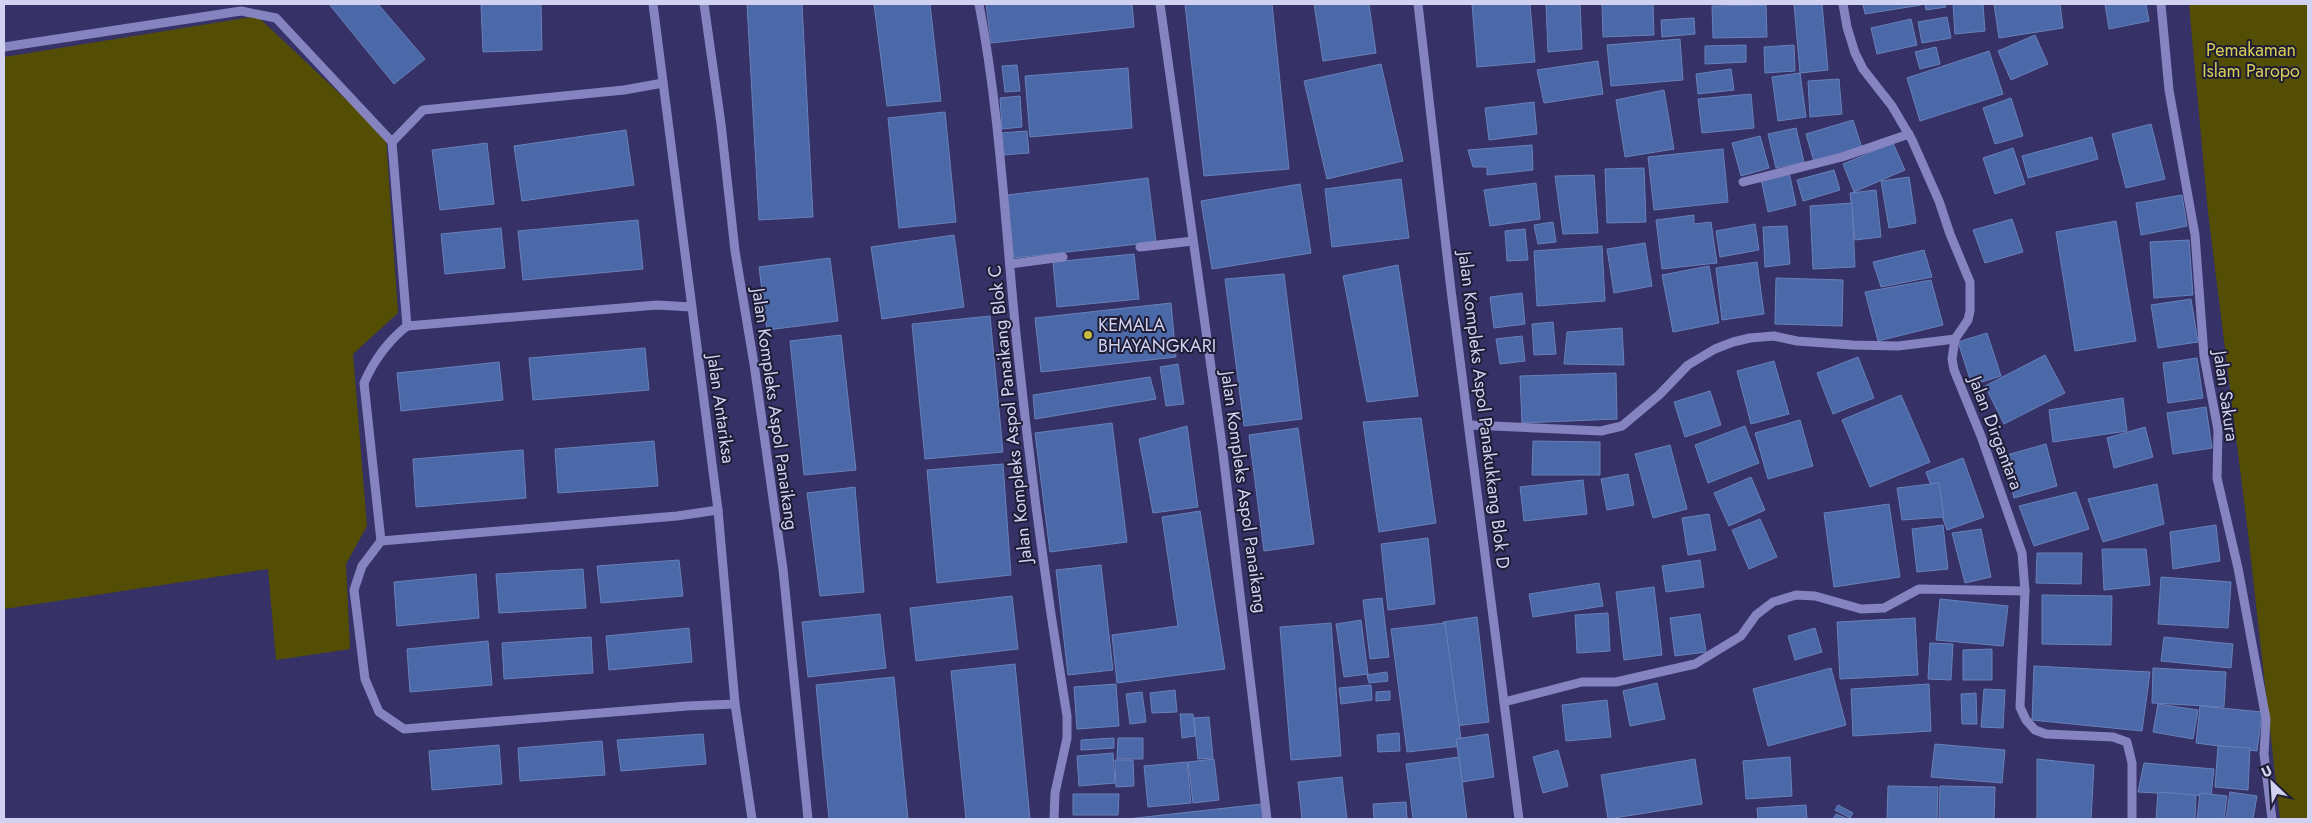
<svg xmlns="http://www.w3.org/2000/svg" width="2312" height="823" font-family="Jost,sans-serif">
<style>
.green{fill:#534e04}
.building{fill:#4b68a9;stroke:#6881b9}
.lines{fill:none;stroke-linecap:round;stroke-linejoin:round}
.minor{stroke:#8583c0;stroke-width:9}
.poi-dot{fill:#c5bc3d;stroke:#1f1d35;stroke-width:2}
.labels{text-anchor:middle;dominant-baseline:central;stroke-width:4;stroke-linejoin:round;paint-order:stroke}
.park-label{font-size:18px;fill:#d7ce58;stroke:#1f1d35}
.poi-label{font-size:18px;fill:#d1d1f2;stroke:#1f1d35;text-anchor:start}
.street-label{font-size:18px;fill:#d1d1f2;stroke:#1f1d35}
</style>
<rect width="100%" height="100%" fill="#363166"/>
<!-- green -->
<g class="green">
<polygon points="2189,4 2308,4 2308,819 2280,819 2248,533 2208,212"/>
<polygon points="257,16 386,137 398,313 353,354 367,526 346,564 350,649 276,660 268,569 4,609 4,57"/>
</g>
<!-- building -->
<g class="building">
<polygon points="329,4 378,4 425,59 394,84"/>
<polygon points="481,4 541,4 542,50 483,52"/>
<polygon points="747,4 802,4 813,217 759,220"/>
<polygon points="874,4 930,4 941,101 887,106"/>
<polygon points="986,4 1132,4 1134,27 991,43"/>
<polygon points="1185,4 1272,4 1289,169 1204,176"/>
<polygon points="1314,4 1369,4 1376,53 1323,61"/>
<polygon points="1472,4 1530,4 1535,62 1477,67"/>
<polygon points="1546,4 1580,4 1582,49 1548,52"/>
<polygon points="1602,4 1653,4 1654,35 1603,37"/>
<polygon points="1794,4 1822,4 1828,70 1800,73"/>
<polygon points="1863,4 1921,4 1921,5 1865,14"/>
<polygon points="1925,4 1945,4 1946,7 1926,10"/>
<polygon points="1953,4 1983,4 1985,31 1955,34"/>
<polygon points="1994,4 2060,4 2063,28 1999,38"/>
<polygon points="2105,4 2146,4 2149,21 2109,29"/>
<polygon points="1766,5 1767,37 1713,38 1712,6"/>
<polygon points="1947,17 1951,38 1922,43 1918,22"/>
<polygon points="1694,18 1695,34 1662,37 1661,20"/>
<polygon points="1911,19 1917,45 1877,54 1871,28"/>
<polygon points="2035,35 2048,64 2011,80 1998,51"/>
<polygon points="1680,39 1683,80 1611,86 1607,45"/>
<polygon points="1746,45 1746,62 1705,64 1705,46"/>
<polygon points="1794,45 1795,71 1765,73 1764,47"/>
<polygon points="1936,47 1940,64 1920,69 1915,52"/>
<polygon points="1989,51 2003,94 1920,121 1907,78"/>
<polygon points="1598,61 1603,94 1544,103 1537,70"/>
<polygon points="1381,64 1403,161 1327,179 1304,81"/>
<polygon points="1017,65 1020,91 1005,92 1002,66"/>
<polygon points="1128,68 1132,128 1030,137 1025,76"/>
<polygon points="1731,69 1734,90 1698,94 1696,74"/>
<polygon points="1800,73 1806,117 1778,121 1772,77"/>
<polygon points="1839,79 1842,114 1810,117 1808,81"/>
<polygon points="1664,90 1674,149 1625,157 1616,100"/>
<polygon points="1751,94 1754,128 1702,133 1698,99"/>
<polygon points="1020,96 1022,127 1002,129 1000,98"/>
<polygon points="2011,98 2023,136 1995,144 1983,108"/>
<polygon points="1534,102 1537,134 1489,140 1485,108"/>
<polygon points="945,112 956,222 899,228 888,118"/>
<polygon points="1853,120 1862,148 1814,162 1806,134"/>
<polygon points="2151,124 2165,179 2126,188 2112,134"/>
<polygon points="1796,128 1804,162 1776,168 1768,134"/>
<polygon points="626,130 634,185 522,201 514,146"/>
<polygon points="1027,131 1029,153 1002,155 1000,133"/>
<polygon points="1760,136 1769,168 1741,176 1732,143"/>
<polygon points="2092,137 2098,159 2028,178 2022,156"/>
<polygon points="487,143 494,204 440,210 432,150"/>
<polygon points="1893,143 1905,170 1854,192 1843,164"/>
<polygon points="1532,145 1533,170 1487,175 1487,167 1473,167 1468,150"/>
<polygon points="2013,148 2025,184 1995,194 1983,158"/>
<polygon points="1723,149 1728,202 1654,210 1648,157"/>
<polygon points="1644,168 1646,222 1607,223 1605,169"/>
<polygon points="1834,170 1840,190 1803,201 1797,180"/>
<polygon points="1789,172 1796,205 1768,212 1761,179"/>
<polygon points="1594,175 1598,233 1563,234 1555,176"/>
<polygon points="1909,177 1916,223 1889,228 1881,181"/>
<polygon points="1148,178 1156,242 1014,258 1007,195"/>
<polygon points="1401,179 1409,238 1332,247 1325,189"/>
<polygon points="1536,183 1540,219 1490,226 1484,190"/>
<polygon points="1300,184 1311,253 1212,269 1201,201"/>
<polygon points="1876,190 1881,237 1855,240 1850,193"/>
<polygon points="2182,195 2187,226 2141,235 2136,203"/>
<polygon points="1852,203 1855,267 1813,269 1810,206"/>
<polygon points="1694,215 1694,224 1711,222 1717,263 1662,269 1656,220"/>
<polygon points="2012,219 2023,252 1985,263 1973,230"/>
<polygon points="638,220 643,269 523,280 518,231"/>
<polygon points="2116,221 2136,341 2075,351 2056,232"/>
<polygon points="1553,222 1556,242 1538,244 1534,225"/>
<polygon points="1755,224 1759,250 1720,257 1716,231"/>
<polygon points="1787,226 1790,264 1765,267 1763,227"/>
<polygon points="501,228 505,268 445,274 441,234"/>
<polygon points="1525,229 1528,260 1507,261 1505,231"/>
<polygon points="954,235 964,307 882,319 871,247"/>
<polygon points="2189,240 2193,295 2154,298 2150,242"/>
<polygon points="1645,243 1652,286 1614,293 1607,249"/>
<polygon points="1602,246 1605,301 1537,306 1534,251"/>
<polygon points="1924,250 1932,277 1881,287 1873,262"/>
<polygon points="1134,254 1139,299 1057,307 1053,262"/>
<polygon points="830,258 838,321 767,330 759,267"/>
<polygon points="1757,262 1764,314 1722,320 1716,268"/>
<polygon points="1398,265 1418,396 1367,402 1343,276"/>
<polygon points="1709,266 1719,323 1673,332 1662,275"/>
<polygon points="1284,274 1302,419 1244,426 1225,279"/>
<polygon points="1776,278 1843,280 1842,326 1775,324"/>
<polygon points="1931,280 1943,325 1878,341 1865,292"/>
<polygon points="1522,293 1525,324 1494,328 1490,297"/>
<polygon points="2191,299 2198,342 2158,348 2151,305"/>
<polygon points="1171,303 1176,357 1041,372 1035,318"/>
<polygon points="990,316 1003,452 925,459 912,324"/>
<polygon points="1553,322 1556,354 1534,355 1532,324"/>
<polygon points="1622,328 1624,365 1564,364 1567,332"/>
<polygon points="1987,333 2001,376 1972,385 1958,342"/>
<polygon points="841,335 856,470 804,475 790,341"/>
<polygon points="1522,336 1525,361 1500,364 1496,339"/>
<polygon points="645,348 649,390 533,400 529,358"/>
<polygon points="2045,355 2065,393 2004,424 1985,386"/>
<polygon points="1858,357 1874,398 1833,414 1817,373"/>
<polygon points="2197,358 2203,398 2168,403 2163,363"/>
<polygon points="1774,361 1789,414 1751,424 1737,371"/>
<polygon points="499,362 503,400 401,411 397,373"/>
<polygon points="1178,364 1184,404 1166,406 1160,367"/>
<polygon points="1616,373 1617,419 1522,423 1520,376"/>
<polygon points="1150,377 1156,399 1035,419 1033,395"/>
<polygon points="1710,391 1721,425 1685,437 1674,402"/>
<polygon points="1901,395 1930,462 1870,487 1842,420"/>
<polygon points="2123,398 2127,431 2053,442 2049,410"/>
<polygon points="2206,407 2212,448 2173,454 2167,413"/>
<polygon points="1421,418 1436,523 1379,532 1363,422"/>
<polygon points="1800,420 1813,466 1768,479 1755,433"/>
<polygon points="1112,423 1127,542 1050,552 1035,433"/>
<polygon points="1187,426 1198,507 1153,513 1139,439"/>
<polygon points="1745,426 1759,463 1708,483 1695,445"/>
<polygon points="2145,427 2153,457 2114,468 2107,438"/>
<polygon points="1298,428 1314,544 1264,551 1249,435"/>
<polygon points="654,441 658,486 558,493 555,449"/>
<polygon points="1533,441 1600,442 1600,475 1532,475"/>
<polygon points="2046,444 2057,486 2014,498 2003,456"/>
<polygon points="1670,445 1687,509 1653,518 1635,454"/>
<polygon points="523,450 526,498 416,507 413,459"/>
<polygon points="1963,458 1984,517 1947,530 1926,472"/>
<polygon points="1003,464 1011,575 937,583 927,470"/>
<polygon points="1628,474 1634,505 1607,510 1601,479"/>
<polygon points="1751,477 1765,510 1729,526 1714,493"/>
<polygon points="1583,480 1587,514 1524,521 1520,487"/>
<polygon points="1939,483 1944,517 1902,520 1897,488"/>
<polygon points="2157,484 2164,524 2103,542 2088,499"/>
<polygon points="855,487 864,592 820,596 807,493"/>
<polygon points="2076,492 2089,529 2034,546 2019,506"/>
<polygon points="1889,504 1900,577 1834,587 1824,513"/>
<polygon points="1200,511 1225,669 1117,683 1112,635 1178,626 1162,517"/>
<polygon points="1709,514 1716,550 1688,555 1682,518"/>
<polygon points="1760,519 1777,557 1749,569 1732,530"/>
<polygon points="1943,525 1948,569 1917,572 1912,529"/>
<polygon points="2216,525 2220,561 2173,569 2170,532"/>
<polygon points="1981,529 1991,577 1965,583 1952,533"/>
<polygon points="1428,538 1435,604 1388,610 1381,544"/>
<polygon points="2102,549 2146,549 2150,585 2104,590"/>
<polygon points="2037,553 2082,553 2081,584 2036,583"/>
<polygon points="679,560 683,596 601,603 597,566"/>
<polygon points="1700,560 1704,587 1666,592 1662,566"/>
<polygon points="1101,565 1113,670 1068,675 1056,570"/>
<polygon points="583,569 586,608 499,613 496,574"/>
<polygon points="476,574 479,618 397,626 394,582"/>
<polygon points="2161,577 2231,582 2228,628 2158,624"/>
<polygon points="1599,583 1603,606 1533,617 1529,594"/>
<polygon points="1654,587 1662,655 1624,660 1616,592"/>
<polygon points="2042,595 2112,596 2111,645 2042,644"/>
<polygon points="1012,596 1018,649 916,661 910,608"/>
<polygon points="1382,598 1389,657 1370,659 1363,600"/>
<polygon points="1940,599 2008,606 2003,646 1936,640"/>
<polygon points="1608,613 1610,651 1577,653 1575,615"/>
<polygon points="880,614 886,668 808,677 802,622"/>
<polygon points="1700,614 1706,652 1675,656 1670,618"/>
<polygon points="1477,617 1489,722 1455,726 1443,622"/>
<polygon points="1915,618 1918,675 1840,679 1837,622"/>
<polygon points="1361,620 1368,674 1344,677 1336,624"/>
<polygon points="1331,623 1341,756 1291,760 1280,627"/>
<polygon points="1445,623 1462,746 1407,752 1391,629"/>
<polygon points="689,628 692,662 609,670 606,636"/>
<polygon points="1815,628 1822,652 1795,660 1788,636"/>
<polygon points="591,637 593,673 504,679 502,643"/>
<polygon points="2164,637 2233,644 2231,668 2161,661"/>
<polygon points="488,641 492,685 410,692 407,649"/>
<polygon points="1930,643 1953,644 1951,680 1928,679"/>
<polygon points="1992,649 1992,680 1963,680 1963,650"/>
<polygon points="1015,664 1030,819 966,819 951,671"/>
<polygon points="2034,666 2150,672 2142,731 2032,720"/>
<polygon points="1831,668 1846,725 1768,746 1753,689"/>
<polygon points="2153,668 2226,672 2224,707 2152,703"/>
<polygon points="1387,672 1388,681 1369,683 1367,675"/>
<polygon points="894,677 908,819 829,819 816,685"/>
<polygon points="1657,683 1665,719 1630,726 1623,691"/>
<polygon points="1116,684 1119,726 1077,729 1074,687"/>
<polygon points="1929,684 1931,731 1853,736 1851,689"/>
<polygon points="1371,685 1372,700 1341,704 1339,688"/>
<polygon points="1984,689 2005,690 2003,728 1981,727"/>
<polygon points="1175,690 1177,712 1152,713 1150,693"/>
<polygon points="1390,691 1390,700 1376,701 1376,692"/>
<polygon points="1142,692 1146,722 1130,724 1126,694"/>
<polygon points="1976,693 1977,724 1962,724 1961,694"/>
<polygon points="1607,700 1611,737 1566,741 1562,705"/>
<polygon points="2158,704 2198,710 2193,739 2153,732"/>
<polygon points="2200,706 2262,712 2257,751 2196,743"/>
<polygon points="1180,714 1193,714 1195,736 1182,738"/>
<polygon points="1209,717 1213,758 1198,759 1194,718"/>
<polygon points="1399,733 1400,751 1378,752 1377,735"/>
<polygon points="703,734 706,764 621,771 617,740"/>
<polygon points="1488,734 1494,777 1462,782 1456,739"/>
<polygon points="1114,738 1114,748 1081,750 1081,740"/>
<polygon points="1118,738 1143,738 1143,759 1117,759"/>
<polygon points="602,741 605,775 520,781 518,748"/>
<polygon points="1935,744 2005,750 2002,783 1931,777"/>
<polygon points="499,745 502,784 432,790 429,751"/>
<polygon points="2218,746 2250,748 2248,790 2215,787"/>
<polygon points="1558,750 1568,786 1543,793 1533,757"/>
<polygon points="1113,753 1115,783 1079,786 1077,756"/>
<polygon points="1459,757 1467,819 1413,819 1406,764"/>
<polygon points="1790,757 1792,796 1746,799 1743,761"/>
<polygon points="1214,759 1219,800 1193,803 1188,762"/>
<polygon points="1695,759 1702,804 1608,819 1601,775"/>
<polygon points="2037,759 2094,765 2091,819 2037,819"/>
<polygon points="1115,760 1133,760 1134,786 1116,787"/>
<polygon points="1187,762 1191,803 1148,807 1144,766"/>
<polygon points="2144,763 2214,769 2211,796 2138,792"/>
<polygon points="1342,777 1347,819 1302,819 1298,782"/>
<polygon points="1888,786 1938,787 1937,819 1887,819"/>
<polygon points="1940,786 1995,787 1994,819 1939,819"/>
<polygon points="2158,792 2196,795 2195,819 2156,819"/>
<polygon points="2230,792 2257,796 2253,819 2226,819"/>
<polygon points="2200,793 2227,796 2224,819 2197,819"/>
<polygon points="1073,794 1119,794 1118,815 1073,815"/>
<polygon points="1406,802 1407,819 1374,819 1373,804"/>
<polygon points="1262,804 1263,819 1127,819"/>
<polygon points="1806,805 1807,819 1758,819 1757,808"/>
<polygon points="1838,805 1853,813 1850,818 1835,810"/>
<polygon points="1836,814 1848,819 1833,819"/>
</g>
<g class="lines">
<!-- minor -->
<g class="minor">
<polyline points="653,4 718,510 735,704 752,819"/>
<polyline points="704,4 721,124 735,251 754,364 783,569 808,819"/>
<path d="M979,4C1000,113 1005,224 1016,334C1029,462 1046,589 1067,716V738L1055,793L1054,819"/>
<polyline points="1160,4 1222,445 1267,819"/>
<polyline points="1418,4 1451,290 1519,819"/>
<polyline points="1843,4 1847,27 1855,53 1863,69 1892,106 1912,140 1939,201 1950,234 1970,282 1970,311 1968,320 1955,339 1952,359 1954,370 1981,436 2022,553 2025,591 2020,707 2026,720 2035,730 2046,734 2113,737 2127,742 2132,763 2132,819"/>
<polyline points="2161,4 2169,90 2195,235 2204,356 2218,430 2217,478 2238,568 2266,719 2264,754 2272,819"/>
<polyline points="4,47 241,11 276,18 392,142 423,110 624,90 663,83"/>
<path d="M392,142L407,326C387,342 374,360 364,383L381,541L362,566L354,590L365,679L379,712L404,729L687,706L735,704"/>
<polyline points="1743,182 1842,157 1909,134"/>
<polyline points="1140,247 1193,241"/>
<polyline points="1010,264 1063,257"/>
<polyline points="407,326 657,305 691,307"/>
<polyline points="1470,425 1601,431 1622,426 1659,395 1688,365 1715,349 1733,342 1750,338 1774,336 1797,341 1853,345 1898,346 1955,339"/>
<polyline points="381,541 677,516 718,510"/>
<polyline points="1504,702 1582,682 1616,682 1695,664 1741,636 1756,615 1773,602 1796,595 1815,596 1861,609 1884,608 1919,589 2025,591"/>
</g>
</g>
<!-- markers -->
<circle class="poi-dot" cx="1088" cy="335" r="5"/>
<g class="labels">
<!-- park labels -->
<g class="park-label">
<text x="2251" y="50">Pemakaman<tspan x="2251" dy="21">Islam Paropo</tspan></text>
</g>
<!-- poi labels -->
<g class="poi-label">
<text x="1098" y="325">KEMALA<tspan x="1098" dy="21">BHAYANGKARI</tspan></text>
</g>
<!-- street labels -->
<g class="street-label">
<text transform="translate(2226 396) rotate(82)">Jalan Sakura</text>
<text transform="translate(721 409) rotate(82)">Jalan Antariksa</text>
<text transform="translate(775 409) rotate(82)">Jalan Kompleks Aspol Panaikang</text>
<text transform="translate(1484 410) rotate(83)">Jalan Kompleks Aspol Panakukkang Blok D</text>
<text transform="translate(1010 414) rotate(-96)">Jalan Kompleks Aspol Panaikang Blok C</text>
<text transform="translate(1996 433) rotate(69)">Jalan Dirgantara</text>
<text transform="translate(1244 492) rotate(82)">Jalan Kompleks Aspol Panaikang</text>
</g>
</g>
<!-- border -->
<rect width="2312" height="823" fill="none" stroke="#d1d1f2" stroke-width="10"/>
<!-- north arrow -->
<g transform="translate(2272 783) rotate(335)" stroke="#1f1d35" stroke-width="4" paint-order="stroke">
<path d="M0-4L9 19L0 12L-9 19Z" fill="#d1d1f2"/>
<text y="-8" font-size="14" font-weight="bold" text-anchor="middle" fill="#d1d1f2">U</text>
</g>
</svg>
